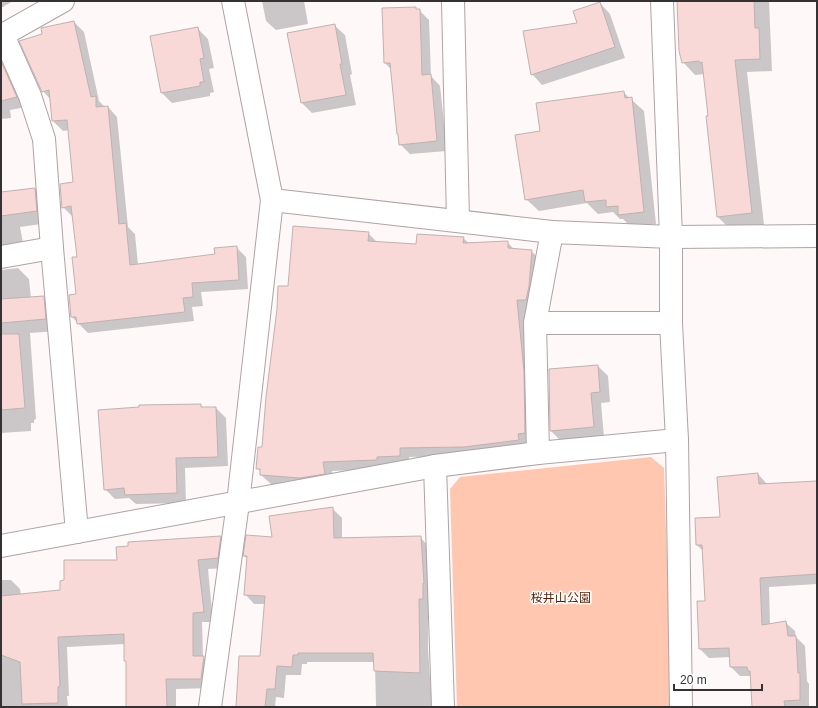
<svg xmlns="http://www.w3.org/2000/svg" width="818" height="708" font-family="Arial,'Noto Sans JP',sans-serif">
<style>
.green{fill:#ffc6b0}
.shadow{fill:#0003}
.building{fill:#f8d9d7;stroke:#c0b2b0}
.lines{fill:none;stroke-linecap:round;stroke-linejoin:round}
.minor-casing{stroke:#b0a2a5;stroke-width:24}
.minor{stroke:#fff;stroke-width:22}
.labels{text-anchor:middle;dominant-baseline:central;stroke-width:3;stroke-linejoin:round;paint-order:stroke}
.park-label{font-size:12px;fill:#591f02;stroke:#fff}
</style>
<rect width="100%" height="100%" fill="#fef8f9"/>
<!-- green -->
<polygon class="green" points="651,457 664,468 672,707 457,707 450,489 460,477"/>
<!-- shadow -->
<g class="shadow">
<polygon points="1,1 13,1 1,8"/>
<polygon points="262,1 304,1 308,24 276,30 266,21"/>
<polygon points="678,1 769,1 772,71 747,72 764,225 730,229 718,217 705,74 695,75 683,62"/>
<polygon points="600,3 610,14 625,58 542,85 532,74 578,24"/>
<polygon points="419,10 429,20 431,76 440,86 447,151 410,154 400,144 399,135 398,134 392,70 385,63"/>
<polygon points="74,22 84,32 99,101 105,107 108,107 117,117 128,227 135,234 138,265 216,255 236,247 246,257 248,289 201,292 203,306 192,307 194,321 88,333 72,317 77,295 78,258 73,217 63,207 74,183 69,130 63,131 53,121 51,100 43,91"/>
<polygon points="334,25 345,35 352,74 350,75 356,105 312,113 302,103"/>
<polygon points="197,28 208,39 214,68 209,69 214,92 210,93 210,96 172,103 162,93"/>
<polygon points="1,66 2,66 12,76 26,107 10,110 11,118 1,119"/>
<polygon points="623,92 644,111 656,224 631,227 623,219 620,219 613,212 598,214 587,203 539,211 526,199 542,132"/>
<polygon points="35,189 46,200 48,223 20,227 25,253 1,264 1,194"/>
<polygon points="368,233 378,243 417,245 463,238 470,244 507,242 515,250 531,251 541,260 534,443 474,456 409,457 409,465 386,469 332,471 334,483 310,487 271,484 261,475 261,472 257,468 263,448 289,287"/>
<polygon points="18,268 29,279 31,298 43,297 55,309 57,331 30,333 36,419 34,420 34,423 31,423 31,431 1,433 1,270"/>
<polygon points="598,366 608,376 610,402 601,403 604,437 561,441 551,431"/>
<polygon points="200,405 204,408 216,408 226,418 228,466 185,468 186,503 136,504 129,498 115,499 105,489"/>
<polygon points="758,474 767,484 817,482 817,584 769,587 770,624 785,622 795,631 796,637 805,646 807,681 809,684 809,707 753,707 751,676 740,676 731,667 731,657 709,658 700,649 706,602 703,551 697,545 721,518"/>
<polygon points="332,508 342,518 342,539 420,537 429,547 432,608 428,608 428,649 432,707 377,707 376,706 375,662 307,662 307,664 302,664 301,675 286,675 284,698 276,697 275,707 237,707 261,657 265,604 254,604 245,594 248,559 244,556 273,538"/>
<polygon points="221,537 230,546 227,568 208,569 213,622 202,622 203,657 214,667 211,688 176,689 176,707 127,707 127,662 125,660 125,644 67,647 69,696 67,696 68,707 1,707 1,580 11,580 20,589 21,595 61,591 118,561"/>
</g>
<!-- building -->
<g class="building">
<polygon points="677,1 754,1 755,28 759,28 760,59 735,60 752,213 717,217 706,116 708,116 702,62 700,63 699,61 682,63 679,51"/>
<polygon points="600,2 615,47 531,75 523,31 577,23 573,11"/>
<polygon points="416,7 416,9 420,9 422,75 431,74 437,141 399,145 398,134 397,134 390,63 384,63 382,8"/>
<polygon points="74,21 91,97 96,96 96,107 108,106 119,224 126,223 130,265 215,254 214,248 237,246 239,280 192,283 193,297 183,298 185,312 77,324 76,317 71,317 69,295 76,294 72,257 77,257 71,206 62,208 60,184 73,182 67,120 52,121 49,90 42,92 19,41 42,34 41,28"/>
<polygon points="335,24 342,64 340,64 346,95 301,103 287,33"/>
<polygon points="198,27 204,58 200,59 204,82 200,82 200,86 161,93 150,36"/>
<polygon points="1,61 17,97 1,101"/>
<polygon points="624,91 625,98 632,97 644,212 618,215 618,206 606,207 606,200 585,202 583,190 525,200 515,135 540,131 536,103"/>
<polygon points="35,188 37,211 1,216 1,192"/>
<polygon points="293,226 369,232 368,241 416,244 417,234 464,237 463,243 508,241 508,248 532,250 529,286 526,300 517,300 524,371 525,433 518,434 519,440 464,447 400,448 400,456 377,457 377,460 323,462 325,474 300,478 260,475 260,469 256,469 258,447 262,447 266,397 277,309 278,286 288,286"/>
<polygon points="44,296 46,319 1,323 1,299"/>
<polygon points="1,334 19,334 25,408 1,410"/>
<polygon points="598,365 600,392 591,393 594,427 550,431 549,369"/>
<polygon points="201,404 201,407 216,407 218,457 176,458 177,493 125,495 124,488 104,490 98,410 139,407 139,405"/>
<polygon points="758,473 759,484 817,481 817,574 760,578 762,625 786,621 788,636 796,636 798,673 800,673 800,700 784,701 785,707 752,707 750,671 748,671 747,667 730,667 729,648 699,649 697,601 705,601 702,545 696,545 695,518 720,517 717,477"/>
<polygon points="333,507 334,538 421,536 424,583 423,583 423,599 419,599 420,673 374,671 373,653 298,653 298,655 293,655 292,667 277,666 275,689 267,689 265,707 236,707 239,656 260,656 265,596 244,595 247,556 243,556 246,535 272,537 269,516"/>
<polygon points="221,536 218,558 198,560 204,612 193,613 193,656 204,656 201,679 166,679 167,707 126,707 126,661 124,661 124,634 58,637 60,686 58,687 58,703 22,704 20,662 1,655 1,596 60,590 60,581 64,580 64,560 117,560 116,547 128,546 128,542"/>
</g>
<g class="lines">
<defs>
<g id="minor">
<polyline points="453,1 458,220"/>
<polyline points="662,1 671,237 671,323 677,440 681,707"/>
<polyline points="3,35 30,96 44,139 52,248 77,532"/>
<polyline points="1,36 63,1"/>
<polyline points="272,200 552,232"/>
<polyline points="1,257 52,248"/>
<polyline points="535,323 671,323"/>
<polyline points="538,453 535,323 552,232 671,237 817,236"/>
<polyline points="435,466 443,707"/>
<polyline points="1,546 435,466 538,453 677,440"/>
<polyline points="210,707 238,503 272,200 233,1"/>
</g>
</defs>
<!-- minor casing -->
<use href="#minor" class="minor-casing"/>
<!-- minor -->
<use href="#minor" class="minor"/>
</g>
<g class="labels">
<!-- park labels -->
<g class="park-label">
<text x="561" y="598">桜井山公園</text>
</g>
</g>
<!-- border -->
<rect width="818" height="708" fill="none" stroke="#363132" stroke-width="4"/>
<!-- scale -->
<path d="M674 684v6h88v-6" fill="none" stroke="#363132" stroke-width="2"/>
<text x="680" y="684" font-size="12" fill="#363132" stroke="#ffffff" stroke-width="3" paint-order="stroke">20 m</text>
</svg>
